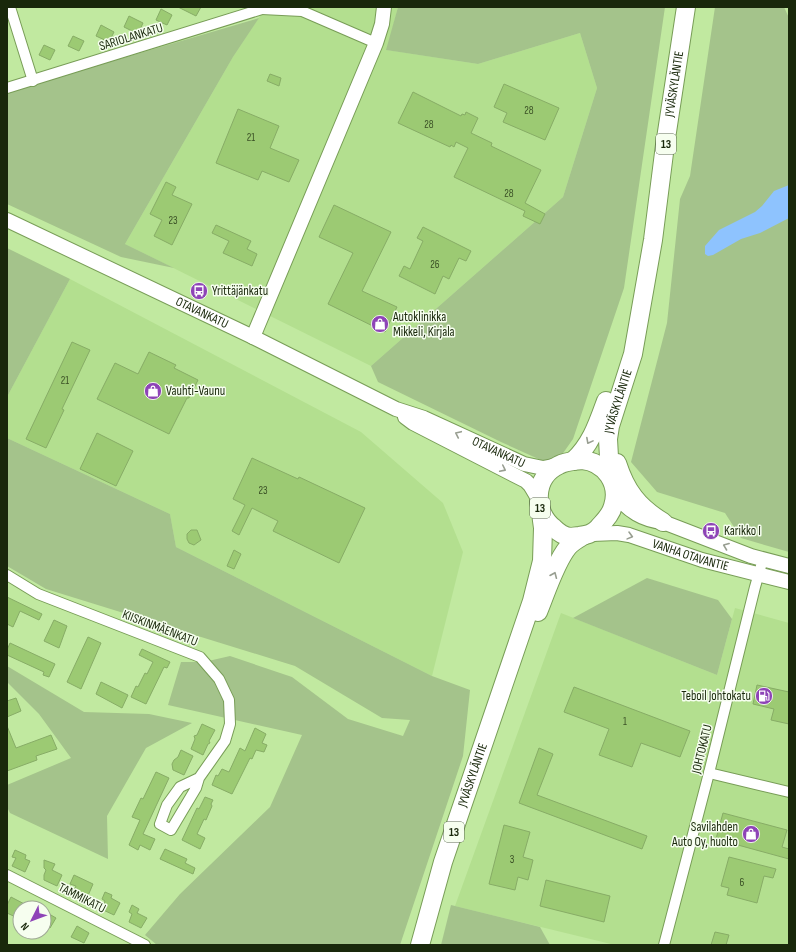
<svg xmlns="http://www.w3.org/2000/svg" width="796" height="952" font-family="'Sofia Sans Condensed',sans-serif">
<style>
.built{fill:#b3df8f}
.green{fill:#a4c38b}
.water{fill:#8ec3fe}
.building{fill:#9cca73;stroke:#87ac66}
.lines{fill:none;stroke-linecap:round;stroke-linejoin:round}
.street-casing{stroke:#789d57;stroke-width:12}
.secondary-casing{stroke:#789d57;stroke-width:16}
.highway-casing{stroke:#789d57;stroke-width:20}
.street{stroke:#fff;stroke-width:10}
.secondary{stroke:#fff;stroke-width:14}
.highway{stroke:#fff;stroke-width:18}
.oneway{stroke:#989e91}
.labels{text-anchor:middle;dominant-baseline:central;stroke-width:3;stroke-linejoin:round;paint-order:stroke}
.number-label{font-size:11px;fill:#3a5025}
.shield{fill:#f6feef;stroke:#5b684f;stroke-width:1}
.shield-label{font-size:12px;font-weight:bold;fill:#19280b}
.street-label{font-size:13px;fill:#19280b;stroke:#f6feef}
.poi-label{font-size:13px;fill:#19280b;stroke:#f6feef;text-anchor:start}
</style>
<rect width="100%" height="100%" fill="#c1e9a0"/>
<!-- built -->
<g class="built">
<polygon points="266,7 398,7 387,50 478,64 580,33 597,88 563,197 371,366 125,244 233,57"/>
<polygon points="70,279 361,432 443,503 463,552 432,676 176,547 170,514 7,438 7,397"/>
<polygon points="735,608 789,623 789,945 615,945 455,906 561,613 717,675"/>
</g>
<!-- green -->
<g class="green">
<polygon points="398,7 665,7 624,288 573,439 554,466 501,442 378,382 371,366 563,197 597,88 580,33 478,64 386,50"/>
<polygon points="715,7 784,7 789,18 789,552 741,538 725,513 657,492 631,462 667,323 680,199 690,176"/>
<polygon points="259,18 233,57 125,244 174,268 121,257 7,204 7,92"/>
<polygon points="7,248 70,279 7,397"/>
<polygon points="7,438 170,514 176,547 432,676 470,690 463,756 400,945 234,945 232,944 230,945 157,945 145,935 180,894 270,807 302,735 168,705 181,662 204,662 230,656 292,677 348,719 403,736 410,720 382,718 295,666 46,589 7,566"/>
<polygon points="647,578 718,600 732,619 717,675 573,618"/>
<polygon points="7,666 84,712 149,714 192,723 146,748 107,816 108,859 10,813 7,807 7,785 71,758 39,714 7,682"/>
<polygon points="451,905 540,927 550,945 441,945"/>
</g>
<!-- water -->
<polygon class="water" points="789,185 789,218 760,233 741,239 713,255 708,256 705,254 705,246 719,230 755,212 762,206 774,191"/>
<!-- building -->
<g class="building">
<polygon points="178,7 201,7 196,16"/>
<polygon points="161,9 172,15 167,25 156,20"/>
<polygon points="129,16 143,23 138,34 124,27"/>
<polygon points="101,25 114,32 109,42 96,36"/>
<polygon points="73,36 84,41 79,51 68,46"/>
<polygon points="44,45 55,50 50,60 39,55"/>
<polygon points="270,74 281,78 279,86 267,81"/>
<polygon points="504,84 559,108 545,140 503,122 507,113 494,107"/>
<polygon points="413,92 461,116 462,114 465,115 466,112 478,118 471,133 492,143 491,146 541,170 525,203 545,214 540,224 523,216 525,211 454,177 468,148 456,142 454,147 451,145 450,147 398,123"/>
<polygon points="238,109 279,126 270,148 299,160 289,182 262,171 258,180 216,163"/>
<polygon points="166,182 176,187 172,195 192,204 172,245 154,236 162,220 150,214"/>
<polygon points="334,205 391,232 362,291 397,307 385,332 328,304 353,253 319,237"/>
<polygon points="216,225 251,241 247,249 257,254 252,266 223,253 229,241 212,233"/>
<polygon points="423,227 471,251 466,261 459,258 449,279 443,276 435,294 399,276 404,266 410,269 423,241 417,238"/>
<polygon points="72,342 90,350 62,409 64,410 46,448 26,439"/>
<polygon points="149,352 176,365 174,368 198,380 189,398 187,398 169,434 97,399 115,363 138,374"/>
<polygon points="97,433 133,451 116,486 80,469"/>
<polygon points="252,458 298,479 299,477 365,508 339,563 273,531 278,521 252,508 239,535 232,531 245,505 233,499"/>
<polygon points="191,530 197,530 201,540 194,545 189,543 187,539 187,534"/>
<polygon points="234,550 241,554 234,569 227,566"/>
<polygon points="7,597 42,614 39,620 20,611 13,627 7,624"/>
<polygon points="54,620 67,626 59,648 44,641"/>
<polygon points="88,637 101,643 81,689 67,682"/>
<polygon points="10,643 55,664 49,677 43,675 44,672 7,655 7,650"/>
<polygon points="142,649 170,662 167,668 164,667 146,704 131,697 136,686 138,687 145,673 147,674 153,662 139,655"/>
<polygon points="101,682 128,695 122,708 96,694"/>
<polygon points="757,685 789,692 789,724 771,720 774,709 753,704"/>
<polygon points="574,687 690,731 680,757 641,743 632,767 599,755 609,729 564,712"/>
<polygon points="16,698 21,711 7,717 7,701"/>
<polygon points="202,724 215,730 209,741 210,743 208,744 203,755 191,749 195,739 194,736 197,735"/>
<polygon points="7,726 16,748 51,735 57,749 36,756 37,760 7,771"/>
<polygon points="255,728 266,734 262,743 267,745 264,752 256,750 252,759 250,758 232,794 212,785 216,775 218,776 222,769 229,772 240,748 245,751"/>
<polygon points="539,748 553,754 537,795 647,836 642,849 519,803"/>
<polygon points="181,750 193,756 184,775 173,770 172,764 174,760 178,757"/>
<polygon points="156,772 169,778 143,834 155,839 150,850 140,845 138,850 129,845 140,820 132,817 141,798 143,799"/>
<polygon points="205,797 213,800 211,804 212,806 206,820 204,819 197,834 205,838 200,849 182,840 197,808 199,809"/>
<polygon points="723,813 787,830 782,847 789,849 789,859 716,839"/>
<polygon points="504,825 530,832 523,857 533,860 528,880 518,877 515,890 489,884"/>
<polygon points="165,849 187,859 185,863 195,868 193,874 160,859"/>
<polygon points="15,850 26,855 25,859 30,861 25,872 12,866 16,858 12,857"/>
<polygon points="729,857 776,869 773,878 764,876 757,903 727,895 729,888 721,886"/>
<polygon points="44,860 55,864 52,870 62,875 57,886 44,880 44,875 46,870 44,868"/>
<polygon points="74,875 93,884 87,898 73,893 76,886 70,884"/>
<polygon points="546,880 610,896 604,922 540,906"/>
<polygon points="105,892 112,895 111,898 120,903 114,915 101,909 105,901 102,899"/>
<polygon points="11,897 32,908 20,908 20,919 7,913 7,905"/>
<polygon points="132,905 139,909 137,913 147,918 141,928 129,922 132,914 129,912"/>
<polygon points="44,911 56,918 50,928 44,925"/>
<polygon points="77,926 89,933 84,943 71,937"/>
<polygon points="715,932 729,935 726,945 711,945"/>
</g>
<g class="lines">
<defs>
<g id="street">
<polyline points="10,7 33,81"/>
<polyline points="261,7 262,9 302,11 376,43"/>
<polyline points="7,88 262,9"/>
<polyline points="7,575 38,594 200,657 219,679 229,700 230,724 225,741 199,778 180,787 167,805 160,824 171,830 196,788 199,778"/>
<polyline points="709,773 789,792"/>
<polyline points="7,875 145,945"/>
<polyline points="664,945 709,773 755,587 763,559"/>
</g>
<g id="secondary">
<path id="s1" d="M7,220L253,337L396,409L424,418L524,464L543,468L558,465"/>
<polyline points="253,337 376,43 382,24 384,7"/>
<polyline points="405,417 413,423 526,481 530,485 539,500"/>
<path d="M615,495C629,511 642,520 663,522L751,556L789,566"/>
<path id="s2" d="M592,534L617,533L629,535L702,560L789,582"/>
</g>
<g id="highway">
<path d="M582,460C605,462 620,484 613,506C611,515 604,521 598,528C592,534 587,535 579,536C576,536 573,537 570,537C564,536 558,532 554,528C533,512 533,477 559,465C566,461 575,461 582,460Z"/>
<path d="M573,461C591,445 598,423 606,401"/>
<path d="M617,463C626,491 638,507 663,522"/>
<path id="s3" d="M610,475L608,439L610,426L633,354L653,240L665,145L686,7"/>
<path d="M538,612C546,593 555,563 568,547C572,542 578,539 583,536"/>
<path id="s4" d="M420,945L443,862L532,601L542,561L543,528L541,513"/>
</g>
</defs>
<!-- street casing -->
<use href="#street" class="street-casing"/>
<!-- secondary casing -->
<use href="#secondary" class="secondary-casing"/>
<!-- highway casing -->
<use href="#highway" class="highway-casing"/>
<!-- street -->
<use href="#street" class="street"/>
<!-- secondary -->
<use href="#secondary" class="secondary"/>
<!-- highway -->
<use href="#highway" class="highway"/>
</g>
<!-- one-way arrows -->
<defs><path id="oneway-chevron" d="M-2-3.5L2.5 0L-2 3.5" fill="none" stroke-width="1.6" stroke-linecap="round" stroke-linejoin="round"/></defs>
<g class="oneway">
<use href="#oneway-chevron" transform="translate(458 434) rotate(-155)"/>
<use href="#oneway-chevron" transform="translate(589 441) rotate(118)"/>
<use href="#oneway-chevron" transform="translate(503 469) rotate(26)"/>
<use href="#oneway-chevron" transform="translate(630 536) rotate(15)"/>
<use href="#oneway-chevron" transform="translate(726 546) rotate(-159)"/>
<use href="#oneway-chevron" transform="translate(554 575) rotate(-67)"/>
</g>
<!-- icons -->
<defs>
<symbol id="bus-disc" viewBox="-11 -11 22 22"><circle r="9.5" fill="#8e44b7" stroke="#f6feef"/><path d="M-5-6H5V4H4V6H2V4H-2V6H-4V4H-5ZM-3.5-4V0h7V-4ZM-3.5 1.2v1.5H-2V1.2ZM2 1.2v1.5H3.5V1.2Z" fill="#fff"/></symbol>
<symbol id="shop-disc" viewBox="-11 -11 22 22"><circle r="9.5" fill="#8e44b7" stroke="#f6feef"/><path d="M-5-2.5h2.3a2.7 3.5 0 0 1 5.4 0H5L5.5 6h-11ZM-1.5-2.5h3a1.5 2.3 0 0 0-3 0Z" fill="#fff"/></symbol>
<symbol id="fuel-disc" viewBox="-11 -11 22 22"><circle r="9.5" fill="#8e44b7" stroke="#f6feef"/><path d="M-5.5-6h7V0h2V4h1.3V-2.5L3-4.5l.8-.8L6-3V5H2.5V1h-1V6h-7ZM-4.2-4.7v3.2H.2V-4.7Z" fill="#fff"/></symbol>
</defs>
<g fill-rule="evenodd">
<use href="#bus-disc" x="189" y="281" width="20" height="20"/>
<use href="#shop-disc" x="370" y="314" width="20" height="20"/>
<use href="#shop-disc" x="143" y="381" width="20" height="20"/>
<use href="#bus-disc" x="701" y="521" width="20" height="20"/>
<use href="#fuel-disc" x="754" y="686" width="20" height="20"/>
<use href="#shop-disc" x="741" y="824" width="20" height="20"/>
</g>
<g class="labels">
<!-- number labels -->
<g class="number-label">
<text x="529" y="110">28</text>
<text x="429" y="124">28</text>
<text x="251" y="137">21</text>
<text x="509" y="193">28</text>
<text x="173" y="220">23</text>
<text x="435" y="264">26</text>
<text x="65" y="380">21</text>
<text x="263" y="490">23</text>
<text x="625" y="721">1</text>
<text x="512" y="859">3</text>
<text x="742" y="882">6</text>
</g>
<!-- shield labels -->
<g class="shield">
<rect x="656" y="134" width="20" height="20" rx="3"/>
<rect x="530" y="498" width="20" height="20" rx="3"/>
<rect x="444" y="822" width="20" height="20" rx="3"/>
</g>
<g class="shield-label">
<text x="666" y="144">13</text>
<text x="540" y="508">13</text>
<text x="454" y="832">13</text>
</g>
<!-- street labels -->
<g class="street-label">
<text transform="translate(131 37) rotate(-17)">SARIOLANKATU</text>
<text stroke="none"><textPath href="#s3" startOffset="398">JYVÄSKYLÄNTIE</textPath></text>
<text stroke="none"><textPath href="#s1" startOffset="216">OTAVANKATU</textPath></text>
<text stroke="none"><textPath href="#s3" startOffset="75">JYVÄSKYLÄNTIE</textPath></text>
<text stroke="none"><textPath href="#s1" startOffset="544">OTAVANKATU</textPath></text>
<text stroke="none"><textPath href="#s2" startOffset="102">VANHA OTAVANTIE</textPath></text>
<text transform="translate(160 628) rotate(21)">KIISKINMÄENKATU</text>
<text transform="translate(702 749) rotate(-76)">JOHTOKATU</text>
<text stroke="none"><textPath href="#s4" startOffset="178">JYVÄSKYLÄNTIE</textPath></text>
<text transform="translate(82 898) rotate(27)">TAMMIKATU</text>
</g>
<!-- poi labels -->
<g class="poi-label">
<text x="212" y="291">Yrittäjänkatu</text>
<text x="393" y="317">Autoklinikka<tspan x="393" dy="15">Mikkeli, Kirjala</tspan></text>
<text x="166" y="391">Vauhti-Vaunu</text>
<text x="724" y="531">Karikko I</text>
<text x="751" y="696" text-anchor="end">Teboil Johtokatu</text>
<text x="738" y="827" text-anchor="end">Savilahden<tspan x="738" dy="15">Auto Oy, huolto</tspan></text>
</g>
</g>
<!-- border -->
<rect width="796" height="952" fill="none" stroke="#19280b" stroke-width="16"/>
<!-- north arrow -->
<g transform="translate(32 920) rotate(228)"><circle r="19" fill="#f6feef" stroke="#9ea894"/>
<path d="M0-3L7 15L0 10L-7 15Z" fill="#8e44b7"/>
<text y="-6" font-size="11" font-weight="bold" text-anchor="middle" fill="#19280b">N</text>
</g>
</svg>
